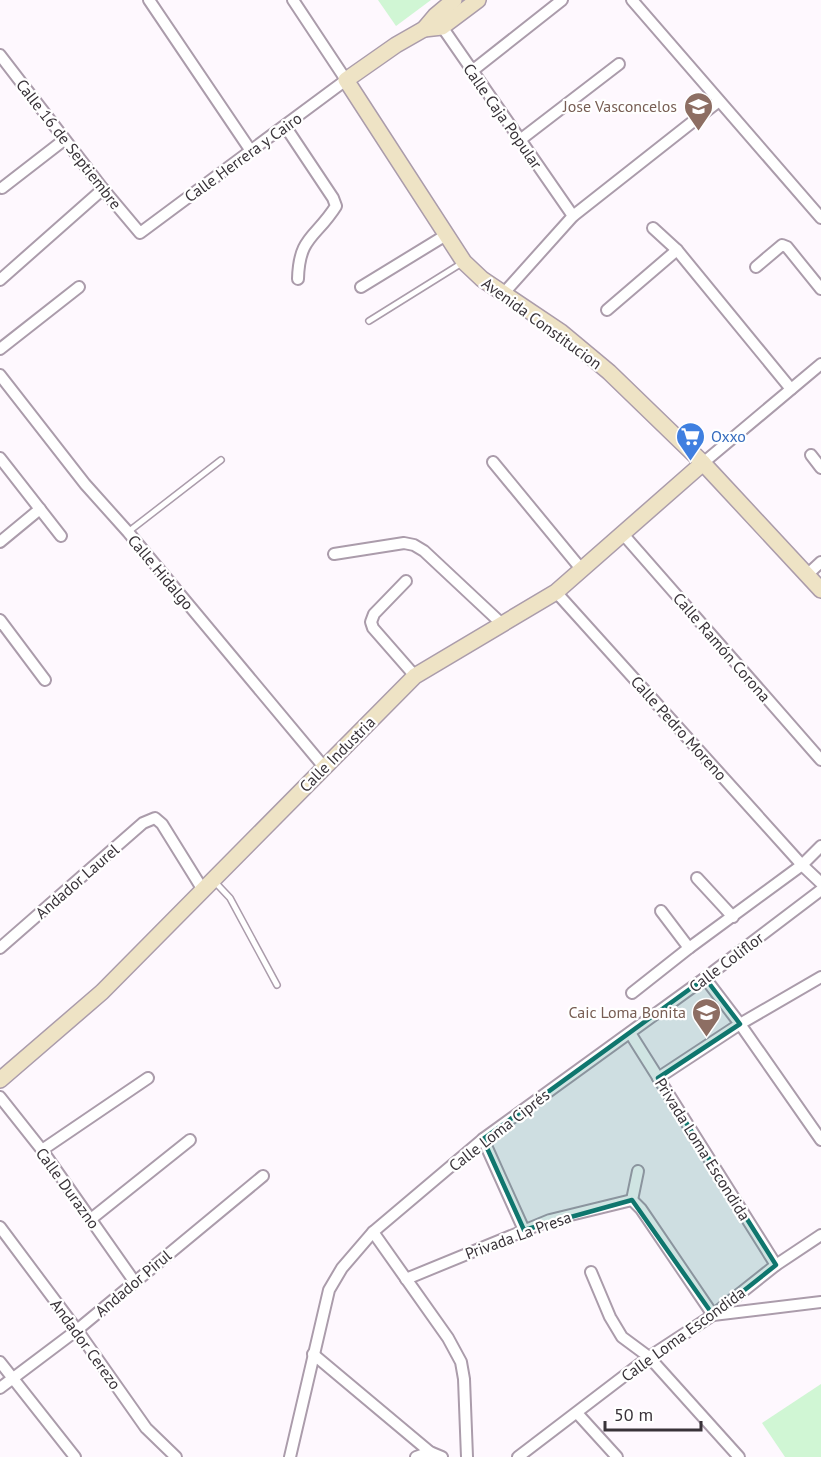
<svg xmlns="http://www.w3.org/2000/svg" width="821" height="1457" font-family="'PT Sans',sans-serif">
<style>
.green{fill:#d0f6d4}
.lines{fill:none;stroke-linecap:round;stroke-linejoin:round}
.lane-casing{stroke:#ab9cab;stroke-width:8}
.street-casing{stroke:#ab9cab;stroke-width:14}
.secondary-casing{stroke:#ab9cab;stroke-width:18}
.lane{stroke:#fff;stroke-width:5}
.street{stroke:#fff;stroke-width:10}
.secondary{stroke:#eee3c5;stroke-width:15}
.marked{fill:#0f766e;fill-opacity:0.2;stroke:#0f766e;stroke-width:4.5;stroke-linejoin:round}
.labels{text-anchor:middle;dominant-baseline:central;stroke-width:4.5;stroke-linejoin:round;paint-order:stroke}
.education-label{font-size:16px;fill:#785e54;stroke:#fff;text-anchor:end}
.street-label{font-size:16px;fill:#393339;stroke:#fff}
.shop-label{font-size:16px;fill:#366cbe;stroke:#fff;text-anchor:start}
</style>
<rect width="100%" height="100%" fill="#fef8fe"/>
<!-- green -->
<g class="green">
<polygon points="378,0 431,0 396,26"/>
<polygon points="821,1384 821,1457 785,1457 762,1423"/>
</g>
<g class="lines">
<defs>
<g id="lane">
<polyline points="369,321 462,263"/>
<polyline points="128,532 221,460"/>
<polyline points="214,881 230,898 277,985"/>
</g>
<g id="street">
<polyline points="149,0 251,151"/>
<polyline points="632,0 821,218"/>
<polyline points="438,21 573,216"/>
<polyline points="0,55 103,189 140,233 346,80 293,0"/>
<polyline points="472,71 562,0"/>
<path d="M285,126L333,198L336,206C316,238 299,236 298,279"/>
<polyline points="520,140 619,64"/>
<polyline points="2,188 64,140"/>
<polyline points="653,228 677,250 791,389"/>
<polyline points="756,267 782,245 787,247 821,289"/>
<polyline points="0,280 103,189"/>
<polyline points="361,287 446,235"/>
<polyline points="503,294 573,216 719,101"/>
<polyline points="607,310 677,250"/>
<polyline points="0,349 79,287"/>
<polyline points="0,375 85,484 128,532 324,767"/>
<polyline points="811,455 821,468"/>
<polyline points="0,458 61,536"/>
<polyline points="493,462 582,570"/>
<polyline points="703,463 821,364"/>
<polyline points="622,533 821,760"/>
<polyline points="0,542 40,509"/>
<polyline points="334,554 404,543 414,545 424,551 502,624"/>
<polyline points="807,575 821,562"/>
<polyline points="406,581 374,614 371,622 373,628 415,676"/>
<polyline points="556,592 802,865 821,883"/>
<polyline points="0,620 45,680"/>
<polyline points="697,878 733,917"/>
<polyline points="661,911 689,948"/>
<polyline points="0,948 143,823 155,818 162,824 203,890"/>
<polyline points="705,978 740,1024 821,1140"/>
<polyline points="632,993 689,948 802,865 821,846"/>
<polyline points="630,1033 776,1265"/>
<polyline points="658,1078 740,1024 821,977"/>
<polyline points="0,1097 42,1150 134,1281"/>
<polyline points="483,1139 524,1230"/>
<polyline points="42,1150 148,1078"/>
<polyline points="632,1200 641,1209 713,1315 821,1302"/>
<polyline points="632,1200 638,1171"/>
<polyline points="91,1219 190,1140"/>
<polyline points="0,1227 77,1330 146,1428 176,1457"/>
<polyline points="373,1232 448,1338 461,1362 464,1379 467,1457"/>
<polyline points="591,1272 610,1317 622,1337 649,1357 739,1457"/>
<polyline points="406,1279 550,1220 632,1200"/>
<polyline points="313,1354 430,1452 442,1457"/>
<polyline points="0,1362 75,1457"/>
<polyline points="0,1388 77,1330 263,1176"/>
<polyline points="577,1413 617,1457"/>
<polyline points="290,1457 329,1290 342,1268 373,1232 483,1139 705,978 821,890"/>
<polyline points="416,1457 430,1452"/>
<polyline points="518,1457 649,1357 713,1315 776,1265 821,1235"/>
</g>
<g id="secondary">
<polyline points="454,0 435,16 424,29 396,45 346,80 464,262 482,279 561,332 609,372 703,463 821,590"/>
<polyline points="424,29 442,27 478,0"/>
<polyline points="0,1080 102,992 415,676 556,592 703,463"/>
</g>
</defs>
<!-- lane casing -->
<use href="#lane" class="lane-casing"/>
<!-- street casing -->
<use href="#street" class="street-casing"/>
<!-- secondary casing -->
<use href="#secondary" class="secondary-casing"/>
<!-- lane -->
<use href="#lane" class="lane"/>
<!-- street -->
<use href="#street" class="street"/>
<!-- secondary -->
<use href="#secondary" class="secondary"/>
</g>
<!-- marked area -->
<path class="marked" d="M705,978L740,1024L658,1078L776,1265L713,1315L632,1200L524,1230L483,1139Z"/>
<!-- icons -->
<defs>
<symbol id="school-pin" viewBox="-11 -11 22 30"><path d="M0 17L-7.5 6A9.5 9.5 0 1 1 7.5 6Z" fill="#8d6e63" stroke="#fff"/><path d="M0-5L7-2L0 1L-7-2ZM-4 1L0 2.5L4 1V4Q0 6-4 4Z" fill="#fff"/></symbol>
<symbol id="supermarket-pin" viewBox="-11 -11 22 30"><path d="M0 17L-7.5 6A9.5 9.5 0 1 1 7.5 6Z" fill="#3f7fe0" stroke="#fff"/><path d="M-6-5.5h2.5l.6 2H6L4.5 2H-2.5L-4.4-4H-6ZM-1.5 3.2a1.3 1.3 0 1 0 .1 0ZM3 3.2a1.3 1.3 0 1 0 .1 0Z" fill="#fff"/></symbol>
</defs>
<g fill-rule="evenodd">
<use href="#school-pin" x="682" y="90" width="33" height="45"/>
<use href="#supermarket-pin" x="674" y="420" width="33" height="45"/>
<use href="#school-pin" x="690" y="996" width="33" height="45"/>
</g>
<g class="labels">
<!-- education labels -->
<g class="education-label">
<text x="677" y="106">Jose Vasconcelos</text>
<text x="686" y="1012">Caic Loma Bonita</text>
</g>
<!-- street labels -->
<g class="street-label">
<text transform="translate(503 116) rotate(55)">Calle Caja Popular</text>
<text transform="translate(69 144) rotate(52)">Calle 16 de Septiembre</text>
<text transform="translate(243 157) rotate(-36)">Calle Herrera y Cairo</text>
<text transform="translate(542 323) rotate(36)">Avenida Constitucion</text>
<text transform="translate(161 572) rotate(50)">Calle Hidalgo</text>
<text transform="translate(722 647) rotate(49)">Calle Ramón Corona</text>
<text transform="translate(679 728) rotate(48)">Calle Pedro Moreno</text>
<text transform="translate(337 754) rotate(-45)">Calle Industria</text>
<text transform="translate(77 881) rotate(-41)">Andador Laurel</text>
<text transform="translate(726 962) rotate(-37)">Calle Coliflor</text>
<text transform="translate(499 1130) rotate(-38)">Calle Loma Ciprés</text>
<text transform="translate(703 1149) rotate(58)">Privada Loma Escondida</text>
<text transform="translate(68 1188) rotate(54)">Calle Durazno</text>
<text transform="translate(518 1235) rotate(-20)">Privada La Presa</text>
<text transform="translate(133 1283) rotate(-40)">Andador Pirul</text>
<text transform="translate(683 1334) rotate(-36)">Calle Loma Escondida</text>
<text transform="translate(86 1344) rotate(54)">Andador Cerezo</text>
</g>
<!-- shop labels -->
<g class="shop-label">
<text x="711" y="436">Oxxo</text>
</g>
</g>
<!-- scale -->
<path d="M605 1421v9h96v-9" fill="none" stroke="#393339" stroke-width="3"/>
<text x="614" y="1421" font-size="18" fill="#393339" stroke="#ffffff" stroke-width="4.5" paint-order="stroke">50 m</text>
</svg>
